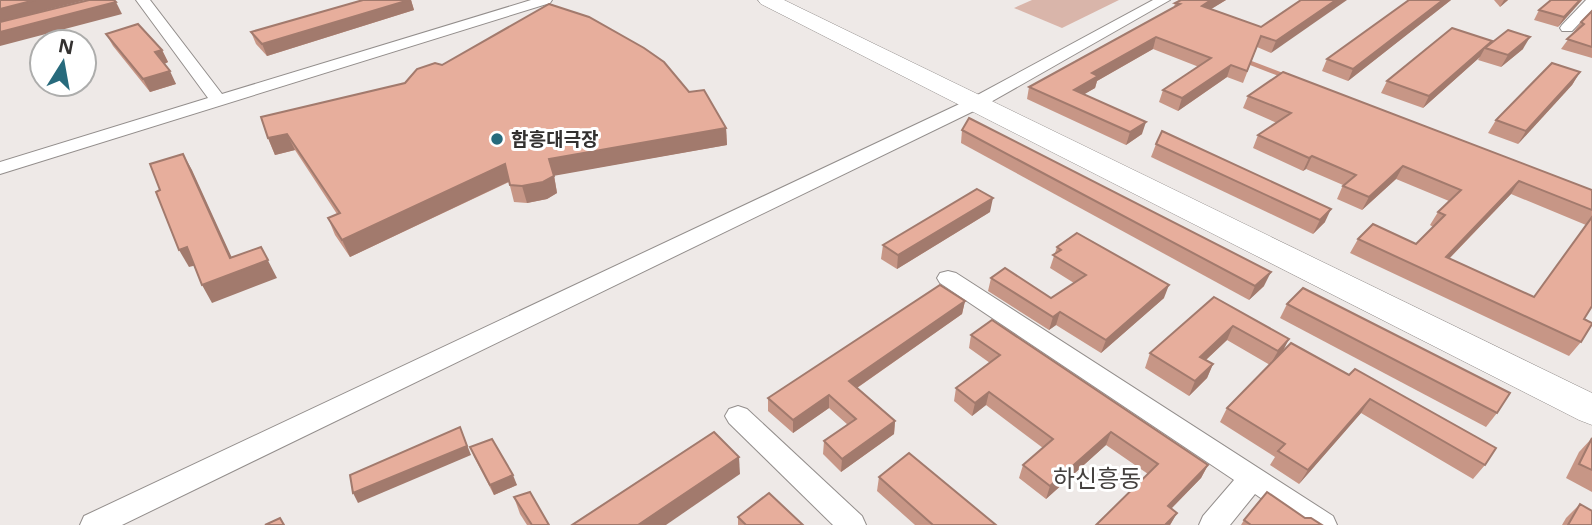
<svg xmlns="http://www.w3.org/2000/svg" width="1592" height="525" font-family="'Noto Sans','Noto Sans KR',sans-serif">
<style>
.green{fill:#d9b5aa}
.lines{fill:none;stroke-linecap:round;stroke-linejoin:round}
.stream{stroke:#c89180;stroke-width:4.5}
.street-casing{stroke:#938e8c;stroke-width:2}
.secondary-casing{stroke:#938e8c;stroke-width:1}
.street{fill:#fff;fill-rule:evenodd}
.secondary{fill:#fff;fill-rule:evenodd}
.wall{fill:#c79686;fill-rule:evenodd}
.shaded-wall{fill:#a27a6d}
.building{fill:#e7ae9c;stroke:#a27a6d;stroke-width:2}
.poi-dot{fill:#276a7c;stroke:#fff;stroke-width:2.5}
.labels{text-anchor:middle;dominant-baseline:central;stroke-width:6;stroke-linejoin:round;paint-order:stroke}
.poi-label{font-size:19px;font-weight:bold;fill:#333130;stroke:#fff;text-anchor:start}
.near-neighbourhood-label{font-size:24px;fill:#45413f;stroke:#fff}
</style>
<rect width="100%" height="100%" fill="#eee9e7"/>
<!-- green -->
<polygon class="green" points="1032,0 1119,0 1062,28 1014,8"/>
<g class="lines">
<!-- stream -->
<polyline class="stream" points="1243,60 1285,76"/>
<defs>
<g id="street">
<polygon points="136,0 150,0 222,94 531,0 552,0 550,3 0,174 0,162 208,98"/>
<polygon points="1153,0 1170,0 982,107 122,525 80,525 84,516 970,99"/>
<polygon points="1586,0 1592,0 1592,10 1572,31 1562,31 1560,28 1562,25"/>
<polygon points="948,271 956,273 1333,516 1337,525 1300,525 1255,494 1230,525 1199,525 1203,516 1234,480 940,283 937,278 940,273"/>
<polygon points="738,406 747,409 862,516 866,525 833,525 729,423 725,416 729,409"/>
</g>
<polygon id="secondary" points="758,0 784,0 1592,393 1592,425 1579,420 761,4"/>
</defs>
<!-- street casing -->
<use href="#street" class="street-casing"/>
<!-- secondary casing -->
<use href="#secondary" class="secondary-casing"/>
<!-- street -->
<use href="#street" class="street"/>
<!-- secondary -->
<use href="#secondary" class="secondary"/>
</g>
<!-- wall -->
<g class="wall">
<polygon points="363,0 411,0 414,10 267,56 256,44 251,32"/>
<polygon points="1181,0 1226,0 1211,9 1261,27 1301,0 1271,53 1257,47 1243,83 1227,77 1178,111 1159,102 1163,90 1199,67 1153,49 1097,81 1095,88 1084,94 1142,134 1126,145 1027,99 1029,87 1174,7 1175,3"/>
<polygon points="1409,0 1451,0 1348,81 1322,71 1327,59"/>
<polygon points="1494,0 1508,0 1500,7"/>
<polygon points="1551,0 1582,0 1558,27 1534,20 1539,10"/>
<polygon points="1592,11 1592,58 1561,49 1581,22"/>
<polygon points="106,34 162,50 168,62 164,64 176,84 150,92 113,46"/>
<polygon points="1492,41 1490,44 1523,49 1501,67 1478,60 1480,57 1423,108 1381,93 1387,81"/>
<polygon points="442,65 689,92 726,128 727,145 554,175 557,193 547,199 527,203 514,202 509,182 350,257 335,235 328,218 337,214 295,150 275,155 268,138 405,83"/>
<polygon points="1580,72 1572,85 1518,144 1488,133 1496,120"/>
<path d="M1248,96L1592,190V306L1584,319L1581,342L1569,356L1350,253L1358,239L1416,244L1433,227L1430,225L1438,212L1449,201L1396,179L1362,210L1337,199L1343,185L1306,169L1303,171L1253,148L1258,135L1277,123L1243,108ZM1511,194L1586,225L1534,297L1449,259Z"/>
<polygon points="962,130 1264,286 1249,300 961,143"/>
<polygon points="1156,144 1325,222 1313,234 1151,157"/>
<polygon points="990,212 897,269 881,259 883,245"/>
<polygon points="1057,247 1164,298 1101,353 1056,325 1049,330 988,291 991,278 1051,298 1074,283 1050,268"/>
<polygon points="1214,297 1283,351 1291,343 1485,465 1473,479 1361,413 1299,484 1270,465 1275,457 1220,422 1227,408 1270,365 1227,340 1206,360 1213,364 1207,378 1189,396 1145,368 1150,353"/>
<polygon points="965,301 962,314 857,388 895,421 894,434 841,472 823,454 824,441 848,425 829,408 793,433 768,411 768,398"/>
<polygon points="1287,304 1497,413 1486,427 1280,318"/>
<polygon points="971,335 1208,465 1201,478 1171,509 1177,513 1170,525 1096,525 1148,474 1106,445 1046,499 1019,478 1023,465 1043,448 986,405 972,416 954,401 956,388 990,363 969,348"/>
<polygon points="1592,438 1592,492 1566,478 1579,452"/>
<polygon points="470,447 517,485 494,495 474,457"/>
<polygon points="879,477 996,525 915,525 877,491"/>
<polygon points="514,497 549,525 527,525 520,514"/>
<polygon points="1580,504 1592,525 1562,525 1566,518"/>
<polygon points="738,517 803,525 738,525"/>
<polygon points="1305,518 1322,525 1241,525 1244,520"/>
</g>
<!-- shaded-wall -->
<g class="shaded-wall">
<polygon points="35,0 86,0 0,22 0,9"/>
<polygon points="409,0 411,0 414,10 267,56 262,44"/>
<polygon points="1211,0 1226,0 1198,17 1202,6"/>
<polygon points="1336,0 1347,0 1271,53 1276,41"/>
<polygon points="1443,0 1451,0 1348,81 1353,69"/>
<polygon points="1504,0 1508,0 1500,7"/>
<polygon points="1580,0 1582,0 1558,27 1564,17"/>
<polygon points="116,2 122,14 0,46 0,32"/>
<polygon points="1156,37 1153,49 1097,81 1095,88 1071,102 1074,90 1092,73"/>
<polygon points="1530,37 1523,49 1501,67 1508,55"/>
<polygon points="1492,41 1488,48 1485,48 1480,57 1423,108 1429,96"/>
<polygon points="162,50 168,62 162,65 155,52"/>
<polygon points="1231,65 1227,77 1178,111 1182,98"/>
<polygon points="170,71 176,84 150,92 143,79"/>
<polygon points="1580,72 1572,85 1518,144 1526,131"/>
<polygon points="1146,122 1142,134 1126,145 1130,132"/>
<polygon points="726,128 727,145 553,176 549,159"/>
<polygon points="287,134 295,150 275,155 268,138"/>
<polygon points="183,154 192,170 238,271 261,247 277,278 212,303 202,285 230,258"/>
<polygon points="1312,156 1306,169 1303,171 1309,158"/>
<polygon points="505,164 510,181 350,257 342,240"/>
<polygon points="1403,166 1396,179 1362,210 1369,197"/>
<polygon points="554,176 557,193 547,199 527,203 522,186"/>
<polygon points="1519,181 1511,194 1437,271 1446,257"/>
<polygon points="993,198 990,212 897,269 898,255"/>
<polygon points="1331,209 1325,222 1313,234 1320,220"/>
<polygon points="187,247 197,265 189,267 179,250"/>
<polygon points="1271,272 1264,286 1249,300 1255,286"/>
<polygon points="1169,285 1164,298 1101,353 1106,340"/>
<polygon points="965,301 962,314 848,394 849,381"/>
<polygon points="1060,312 1056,325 1049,330 1053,317"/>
<polygon points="1233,326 1227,340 1194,371 1200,357"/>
<polygon points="1289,339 1282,353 1270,365 1278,351"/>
<polygon points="1213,364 1207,378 1189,396 1195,381"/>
<polygon points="989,392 986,405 972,416 975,403"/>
<polygon points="829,395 829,408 793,433 793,420"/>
<polygon points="1370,399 1361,413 1299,484 1308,470"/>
<polygon points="895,421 894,434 841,472 842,459"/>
<polygon points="460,427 471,455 358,503 353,493"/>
<polygon points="1111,432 1106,445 1046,499 1050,486"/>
<polygon points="739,457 740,474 666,525 638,525"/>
<polygon points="1208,465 1201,478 1161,519 1168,506"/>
<polygon points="513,475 517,485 494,495 490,485"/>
<polygon points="1177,513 1170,525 1165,525"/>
</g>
<!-- building -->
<g class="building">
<polygon points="0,0 35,0 0,9"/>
<polygon points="89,0 114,0 116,2 0,32 0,22"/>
<polygon points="363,0 409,0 262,44 251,32"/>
<polygon points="1181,0 1211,0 1202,6 1261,27 1301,0 1336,0 1276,41 1261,36 1247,71 1231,65 1182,98 1163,90 1211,58 1156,37 1092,73 1098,76 1074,90 1146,122 1130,132 1029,87 1180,4 1175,3"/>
<polygon points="1409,0 1443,0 1353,69 1327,59"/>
<polygon points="1551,0 1580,0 1564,17 1539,10"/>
<polygon points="549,4 589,17 644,48 664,62 689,92 704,90 726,128 549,159 554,176 543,182 522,186 510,185 505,164 342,240 328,218 340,213 287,134 268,138 261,117 405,83 417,69 435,63 442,65"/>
<polygon points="1592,11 1592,47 1567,39 1584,24 1581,22"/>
<polygon points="138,24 162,50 155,52 170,71 143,79 106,34"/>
<polygon points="1452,28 1492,41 1429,96 1387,81"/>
<polygon points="1508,30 1530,37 1508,55 1485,48"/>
<polygon points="1552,63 1580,72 1526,131 1496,120"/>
<polygon points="1283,72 1592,190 1592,210 1519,181 1446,257 1534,297 1592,217 1592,306 1584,319 1592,323 1592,324 1581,342 1358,239 1373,224 1416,244 1445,215 1438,212 1461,190 1403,166 1369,197 1343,186 1356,175 1312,156 1309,158 1258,135 1291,113 1248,96"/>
<polygon points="969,118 1271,272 1255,286 962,130"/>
<polygon points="1162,131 1331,209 1320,220 1156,144"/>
<polygon points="183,154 230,258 261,247 268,260 202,285 187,247 179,250 156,192 160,190 150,164"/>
<polygon points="977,189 993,198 898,255 883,245"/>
<polygon points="1077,233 1169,285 1106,340 1060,312 1053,317 991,278 1005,268 1051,298 1086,275 1053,255 1061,250 1057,247"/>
<polygon points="940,285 965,301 849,381 895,421 842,459 824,441 856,419 829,395 793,420 768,398"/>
<polygon points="1303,288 1510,393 1497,413 1287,304"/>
<polygon points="1214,297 1289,339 1278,351 1233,326 1200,357 1213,364 1195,381 1150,353"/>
<polygon points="992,320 1208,465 1168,506 1177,513 1165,525 1096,525 1158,464 1111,432 1050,486 1023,465 1053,439 989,392 975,403 956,388 1000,355 971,335"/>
<polygon points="1291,343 1349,375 1355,369 1496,448 1485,465 1370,399 1308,470 1278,451 1285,444 1227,408"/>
<polygon points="460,427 467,446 353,493 350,475"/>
<polygon points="714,432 739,457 638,525 572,525"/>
<polygon points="1592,438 1592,470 1579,464"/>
<polygon points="492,439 513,475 490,485 470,447"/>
<polygon points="909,453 996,525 933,525 879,477"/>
<polygon points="530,492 549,525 532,525 514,497"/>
<polygon points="1267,492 1305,518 1311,518 1322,525 1251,525 1244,520"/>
<polygon points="769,493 803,525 746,525 738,517"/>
<polygon points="1580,504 1592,511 1592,525 1568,525"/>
<polygon points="280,518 284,525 265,525"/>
</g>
<!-- markers -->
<circle class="poi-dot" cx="497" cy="139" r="7"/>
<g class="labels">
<!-- poi labels -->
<g class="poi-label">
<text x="511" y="139">함흥대극장</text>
</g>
<!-- near-neighbourhood labels -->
<g class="near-neighbourhood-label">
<text x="1097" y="477">하신흥동</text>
</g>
</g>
<!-- north arrow -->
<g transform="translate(63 63) rotate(11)"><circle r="33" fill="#ffffff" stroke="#adadac" stroke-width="2"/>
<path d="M0-5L12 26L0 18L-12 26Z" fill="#276a7c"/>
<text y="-10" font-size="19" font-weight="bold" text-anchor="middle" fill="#333130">N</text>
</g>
</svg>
